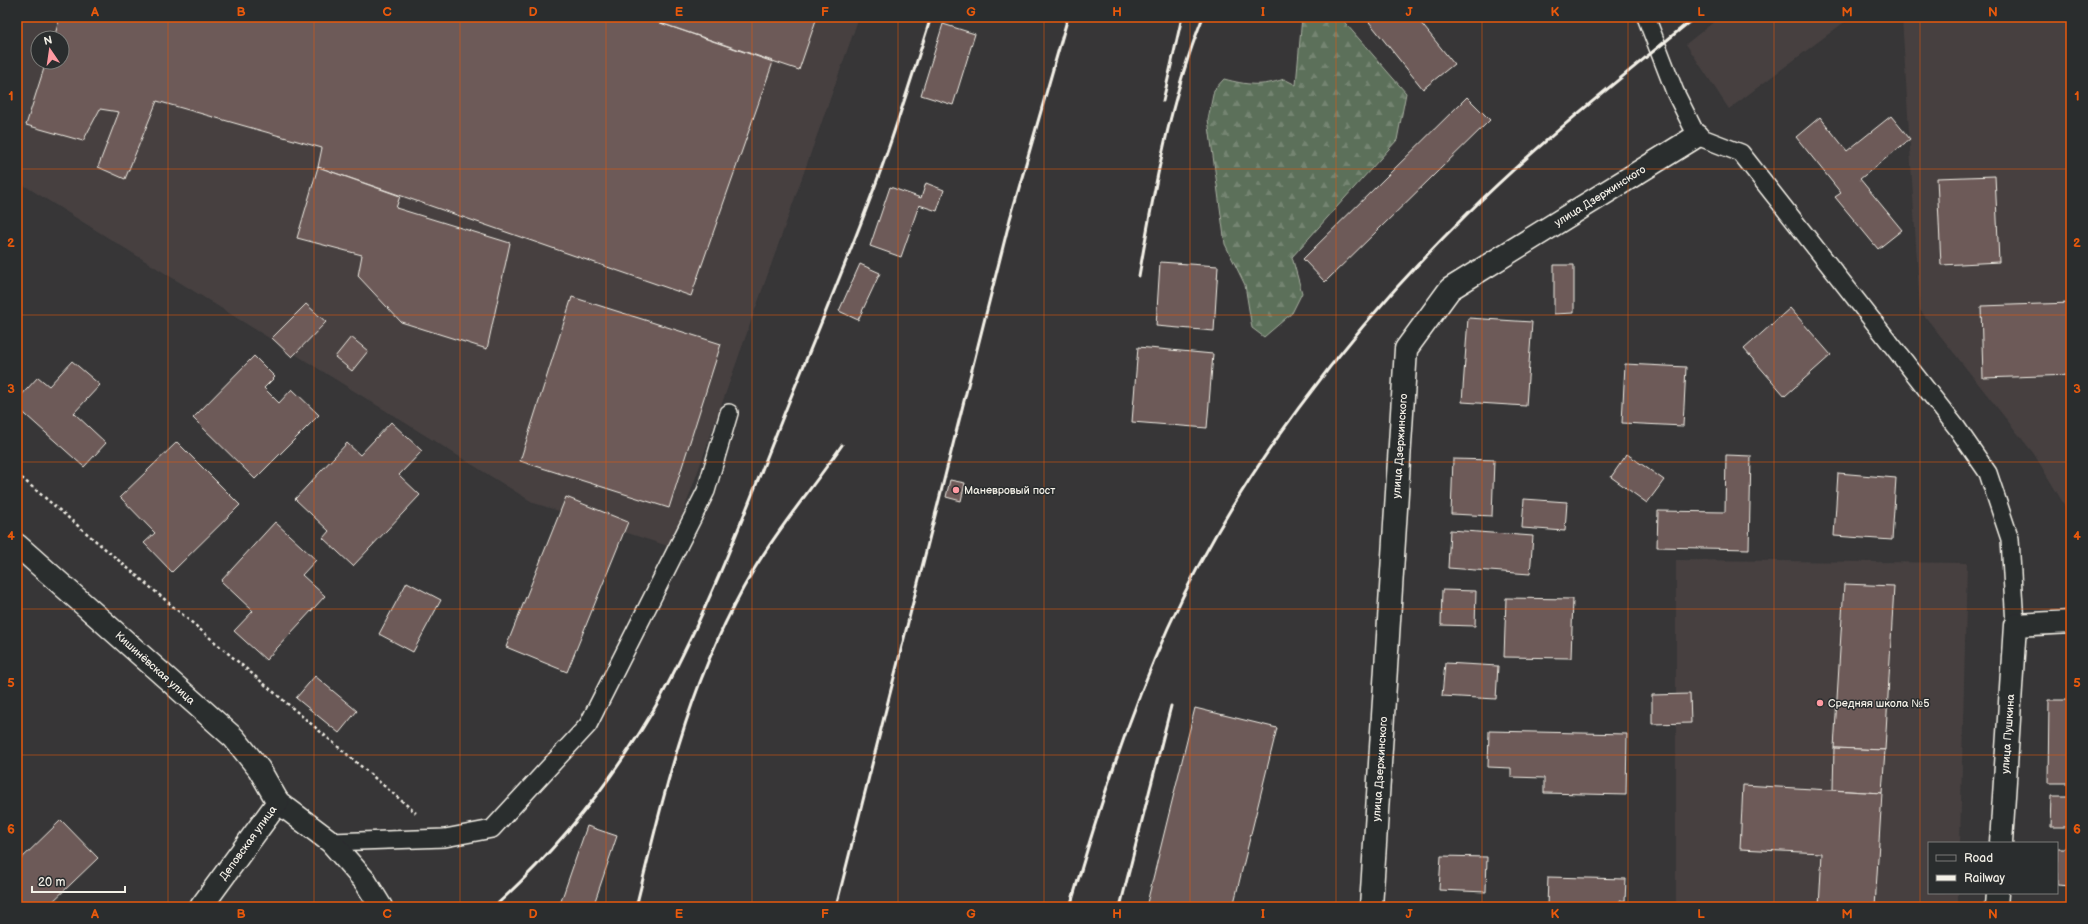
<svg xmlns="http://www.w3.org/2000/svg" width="2088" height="924" font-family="'Balsamiq Sans',sans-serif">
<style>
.built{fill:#474141;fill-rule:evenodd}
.forest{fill:url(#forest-firs);stroke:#a8b0a1}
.building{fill:#6d5a59;stroke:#f4f1e8}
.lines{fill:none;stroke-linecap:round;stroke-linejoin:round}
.service-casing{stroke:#f4f1e8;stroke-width:20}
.minor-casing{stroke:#f4f1e8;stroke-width:25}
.tertiary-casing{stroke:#f4f1e8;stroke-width:25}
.path{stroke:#f4f1e8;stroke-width:2.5;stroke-dasharray:3 3;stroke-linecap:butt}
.service{stroke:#2a2d2e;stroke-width:17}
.minor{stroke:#2a2d2e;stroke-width:22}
.tertiary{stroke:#2a2d2e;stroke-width:22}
.rail{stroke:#f4f1e8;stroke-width:3}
.grid{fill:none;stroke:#e8590c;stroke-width:1;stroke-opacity:0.55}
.poi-dot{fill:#ff9aa2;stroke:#2a2d2e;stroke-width:1.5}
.labels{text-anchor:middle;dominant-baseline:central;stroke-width:3;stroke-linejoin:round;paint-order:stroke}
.street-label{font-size:11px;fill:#f4f1e8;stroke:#2a2d2e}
.poi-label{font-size:11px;fill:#f4f1e8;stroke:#2a2d2e;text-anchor:start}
.neatline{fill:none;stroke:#e8590c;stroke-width:1.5}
.grid-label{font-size:13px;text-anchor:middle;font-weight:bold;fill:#e8590c}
</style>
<defs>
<pattern id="forest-firs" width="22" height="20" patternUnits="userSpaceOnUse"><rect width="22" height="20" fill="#5c705a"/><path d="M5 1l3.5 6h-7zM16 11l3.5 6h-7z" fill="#748572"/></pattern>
</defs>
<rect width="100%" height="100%" fill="#373637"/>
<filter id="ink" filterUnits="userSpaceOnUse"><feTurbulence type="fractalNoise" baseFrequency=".025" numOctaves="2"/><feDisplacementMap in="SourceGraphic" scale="8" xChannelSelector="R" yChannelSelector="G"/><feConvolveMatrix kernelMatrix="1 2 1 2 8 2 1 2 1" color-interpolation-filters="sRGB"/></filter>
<g filter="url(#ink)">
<!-- built -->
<g class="built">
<path d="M17,17H859L671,547L534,503L17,181ZM38,38H62V62H38Z"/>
<polygon points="1720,17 1851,17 1729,109 1686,44"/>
<polygon points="1902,17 2071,17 2071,516 2034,454 1920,310"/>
<polygon points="1676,560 1967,563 1960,843 1929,843 1929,893 1958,893 1958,907 1676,907"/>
</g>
<!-- forest -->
<path class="forest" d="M1302,17H1340L1406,93L1397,140L1292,257L1302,293L1292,313L1264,337L1252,328L1245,285L1225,244L1208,119L1214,90L1224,79C1247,85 1261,87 1284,79L1296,85Z"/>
<!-- building -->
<g class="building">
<polygon points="60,17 643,17 773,62 691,296 318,167 322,148 157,101 125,179 98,167 119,112 100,109 83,141 26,125 46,62 62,62 62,38 54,38"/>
<polygon points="643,17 817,17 799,70"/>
<polygon points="1365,17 1416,17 1454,64 1423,89"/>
<polygon points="943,24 975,34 953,105 921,95"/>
<polygon points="1467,97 1490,120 1325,282 1303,259"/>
<polygon points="1891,116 1910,139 1860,179 1902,230 1878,249 1835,197 1841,193 1796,137 1820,117 1847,151"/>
<polygon points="318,167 400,196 396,208 510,243 487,349 401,322 358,276 362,255 297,238"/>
<polygon points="1995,176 1999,262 1941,265 1937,178"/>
<polygon points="926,183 944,190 937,211 919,205 901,257 870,246 890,187 921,198"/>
<polygon points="1160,262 1218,266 1214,331 1156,326"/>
<polygon points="860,264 880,273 858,320 839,311"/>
<polygon points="1554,265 1574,265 1574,313 1554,314"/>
<polygon points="572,297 721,344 669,508 520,461"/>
<polygon points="2071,303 2071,375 1983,378 1981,306"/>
<polygon points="306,304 326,322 292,357 272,338"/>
<polygon points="1790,308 1831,355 1785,396 1744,349"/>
<polygon points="1468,318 1532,322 1526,406 1462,402"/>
<polygon points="351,337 368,351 352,371 335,357"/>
<polygon points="1138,347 1213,354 1207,428 1132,422"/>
<polygon points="254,356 275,377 264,388 279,403 292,389 319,415 255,479 193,418"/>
<polygon points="72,361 100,385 74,413 106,443 84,467 17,407 17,400 38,377 49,386"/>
<polygon points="1625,364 1686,367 1683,426 1622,423"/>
<polygon points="391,422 422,451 399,475 420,495 353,566 323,538 329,531 295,499 347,443 360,455"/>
<polygon points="177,442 240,505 172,572 144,543 155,533 120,497"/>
<polygon points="1627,454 1664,480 1647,503 1611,477"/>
<polygon points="1726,455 1751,456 1749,549 1657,547 1658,511 1725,512"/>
<polygon points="1453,459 1494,460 1492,516 1451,514"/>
<polygon points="1838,473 1896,478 1892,540 1834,536"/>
<polygon points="950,480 965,483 961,501 946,497"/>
<polygon points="566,497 628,522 567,672 506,647"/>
<polygon points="1524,499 1567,502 1565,531 1522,528"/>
<polygon points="275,522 316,560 302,575 325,596 266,660 234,631 253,611 221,581"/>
<polygon points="1450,530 1533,536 1530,574 1448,568"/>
<polygon points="407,582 441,600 413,652 379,634"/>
<polygon points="1844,584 1894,586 1885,750 1834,748"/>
<polygon points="1442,590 1476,591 1475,626 1441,625"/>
<polygon points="1506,598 1573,599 1571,658 1504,657"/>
<polygon points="1445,663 1498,666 1496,699 1442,696"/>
<polygon points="315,676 357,711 339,733 296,698"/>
<polygon points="1690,694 1691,723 1652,724 1652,695"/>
<polygon points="2049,700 2071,700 2071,783 2048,783"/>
<polygon points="1195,708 1277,728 1233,907 1146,907"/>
<polygon points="1489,731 1627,734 1626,795 1544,793 1544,778 1511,777 1511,768 1488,767"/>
<polygon points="1834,748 1885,750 1882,793 1833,790"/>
<polygon points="1743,785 1882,793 1875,907 1819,907 1822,853 1740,849"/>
<polygon points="2052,796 2071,796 2071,827 2051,827"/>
<polygon points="61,820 98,858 47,907 17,907 17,863"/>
<polygon points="587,826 617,836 593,907 559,907"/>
<polygon points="2057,848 2071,848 2071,886 2057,885"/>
<polygon points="1441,856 1487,857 1486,892 1439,890"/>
<polygon points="1548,877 1626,879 1625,901 1620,900 1620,907 1547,907"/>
</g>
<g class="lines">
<defs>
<g id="service">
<polyline points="1646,17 1675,92 1697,136 1741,153 1957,428 1988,473 2010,539 2015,625"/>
<polyline points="331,842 445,838 492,829 588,725 706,491 729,413"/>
</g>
<g id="minor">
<polyline points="2001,843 2015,625 2071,622"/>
<polyline points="201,907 278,802 331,842 365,881 381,907"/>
<polyline points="1371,907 1406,349 1450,289 1697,136"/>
<polyline points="1996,907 1997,893"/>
</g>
<polyline id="tertiary" points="17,545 234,738 259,769 278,802"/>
</defs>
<!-- service casing -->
<use href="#service" class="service-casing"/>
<!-- minor casing -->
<use href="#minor" class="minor-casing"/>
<!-- tertiary casing -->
<use href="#tertiary" class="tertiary-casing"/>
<!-- path -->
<polyline class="path" points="17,474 416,813"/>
<!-- service -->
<use href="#service" class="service"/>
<!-- minor -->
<use href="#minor" class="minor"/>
<!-- tertiary -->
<use href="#tertiary" class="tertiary"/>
<!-- rail -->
<g class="rail">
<polyline points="1163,101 1182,17"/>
<path d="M1139,276C1154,189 1170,99 1203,17"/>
<path d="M494,907C561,846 618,774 662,695C712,602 749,502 788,404C819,328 851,252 879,175C898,123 914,70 931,17"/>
<path d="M636,907C665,790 690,677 753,571C779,527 813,487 842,445"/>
<polyline points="836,907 1010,219 1068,17"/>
<path d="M1070,907C1098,812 1127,719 1168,628C1236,477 1349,330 1467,214C1538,143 1618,81 1695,17"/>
<polyline points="1120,907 1171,706"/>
</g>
</g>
</g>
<!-- grid -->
<path class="grid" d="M168,17V907M314,17V907M460,17V907M606,17V907M752,17V907M898,17V907M1044,17V907M1190,17V907M1336,17V907M1482,17V907M1628,17V907M1774,17V907M1920,17V907M17,169H2071M17,315H2071M17,462H2071M17,609H2071M17,755H2071"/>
<!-- markers -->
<g class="poi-dot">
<circle cx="956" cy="490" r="4"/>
<circle cx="1820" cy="703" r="4"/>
</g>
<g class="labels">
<!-- street labels -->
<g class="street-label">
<text transform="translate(1600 196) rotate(-32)">улица Дзержинского</text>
<text transform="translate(1400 446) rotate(-86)">улица Дзержинского</text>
<text transform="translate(155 668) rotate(42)">Кишинёвская улица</text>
<text transform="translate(2008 734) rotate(-86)">улица Пушкина</text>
<text transform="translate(1380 769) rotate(-86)">улица Дзержинского</text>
<text transform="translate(248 843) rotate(-54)">Деповская улица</text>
</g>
<!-- poi labels -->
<g class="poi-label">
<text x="964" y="490">Маневровый пост</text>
<text x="1828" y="703">Средняя школа №5</text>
</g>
</g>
<!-- margin -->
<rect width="2088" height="924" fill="none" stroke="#2a2d2e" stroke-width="44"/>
<!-- legend -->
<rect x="1928" y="842" width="130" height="52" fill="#2a2d2e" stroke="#7b7b78"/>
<rect x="1936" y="855" width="20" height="6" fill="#2a2d2e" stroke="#7b7b78"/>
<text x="1964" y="862" font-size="12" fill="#f4f1e8">Road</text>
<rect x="1936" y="875" width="20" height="6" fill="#f4f1e8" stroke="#7b7b78"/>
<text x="1964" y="882" font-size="12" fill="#f4f1e8">Railway</text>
<!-- north arrow -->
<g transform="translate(50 50) rotate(347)"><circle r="19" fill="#2a2d2e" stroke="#7b7b78"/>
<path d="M0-3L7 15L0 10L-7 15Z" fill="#ff9aa2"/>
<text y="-6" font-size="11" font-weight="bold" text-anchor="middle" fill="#f4f1e8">N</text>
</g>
<!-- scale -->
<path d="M32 886v6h93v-6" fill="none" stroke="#f4f1e8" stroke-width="2"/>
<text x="38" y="886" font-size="12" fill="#f4f1e8" stroke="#2a2d2e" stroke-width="3" paint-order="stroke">20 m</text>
<rect x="22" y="22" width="2044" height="880" class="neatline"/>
<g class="grid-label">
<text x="95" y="16">A</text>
<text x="241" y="16">B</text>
<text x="387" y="16">C</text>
<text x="533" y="16">D</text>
<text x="679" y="16">E</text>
<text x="825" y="16">F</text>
<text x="971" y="16">G</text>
<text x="1117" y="16">H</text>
<text x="1263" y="16">I</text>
<text x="1409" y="16">J</text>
<text x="1555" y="16">K</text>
<text x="1701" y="16">L</text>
<text x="1847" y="16">M</text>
<text x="1993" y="16">N</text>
<text x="11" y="100">1</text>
<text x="2077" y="100">1</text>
<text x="11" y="247">2</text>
<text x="2077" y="247">2</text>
<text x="11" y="393">3</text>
<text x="2077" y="393">3</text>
<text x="11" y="540">4</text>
<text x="2077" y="540">4</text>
<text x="11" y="687">5</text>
<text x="2077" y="687">5</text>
<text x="11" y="833">6</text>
<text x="2077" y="833">6</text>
<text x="95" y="918">A</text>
<text x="241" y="918">B</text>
<text x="387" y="918">C</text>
<text x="533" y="918">D</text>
<text x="679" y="918">E</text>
<text x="825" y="918">F</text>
<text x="971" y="918">G</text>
<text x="1117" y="918">H</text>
<text x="1263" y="918">I</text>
<text x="1409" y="918">J</text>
<text x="1555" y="918">K</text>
<text x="1701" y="918">L</text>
<text x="1847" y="918">M</text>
<text x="1993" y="918">N</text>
</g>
</svg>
